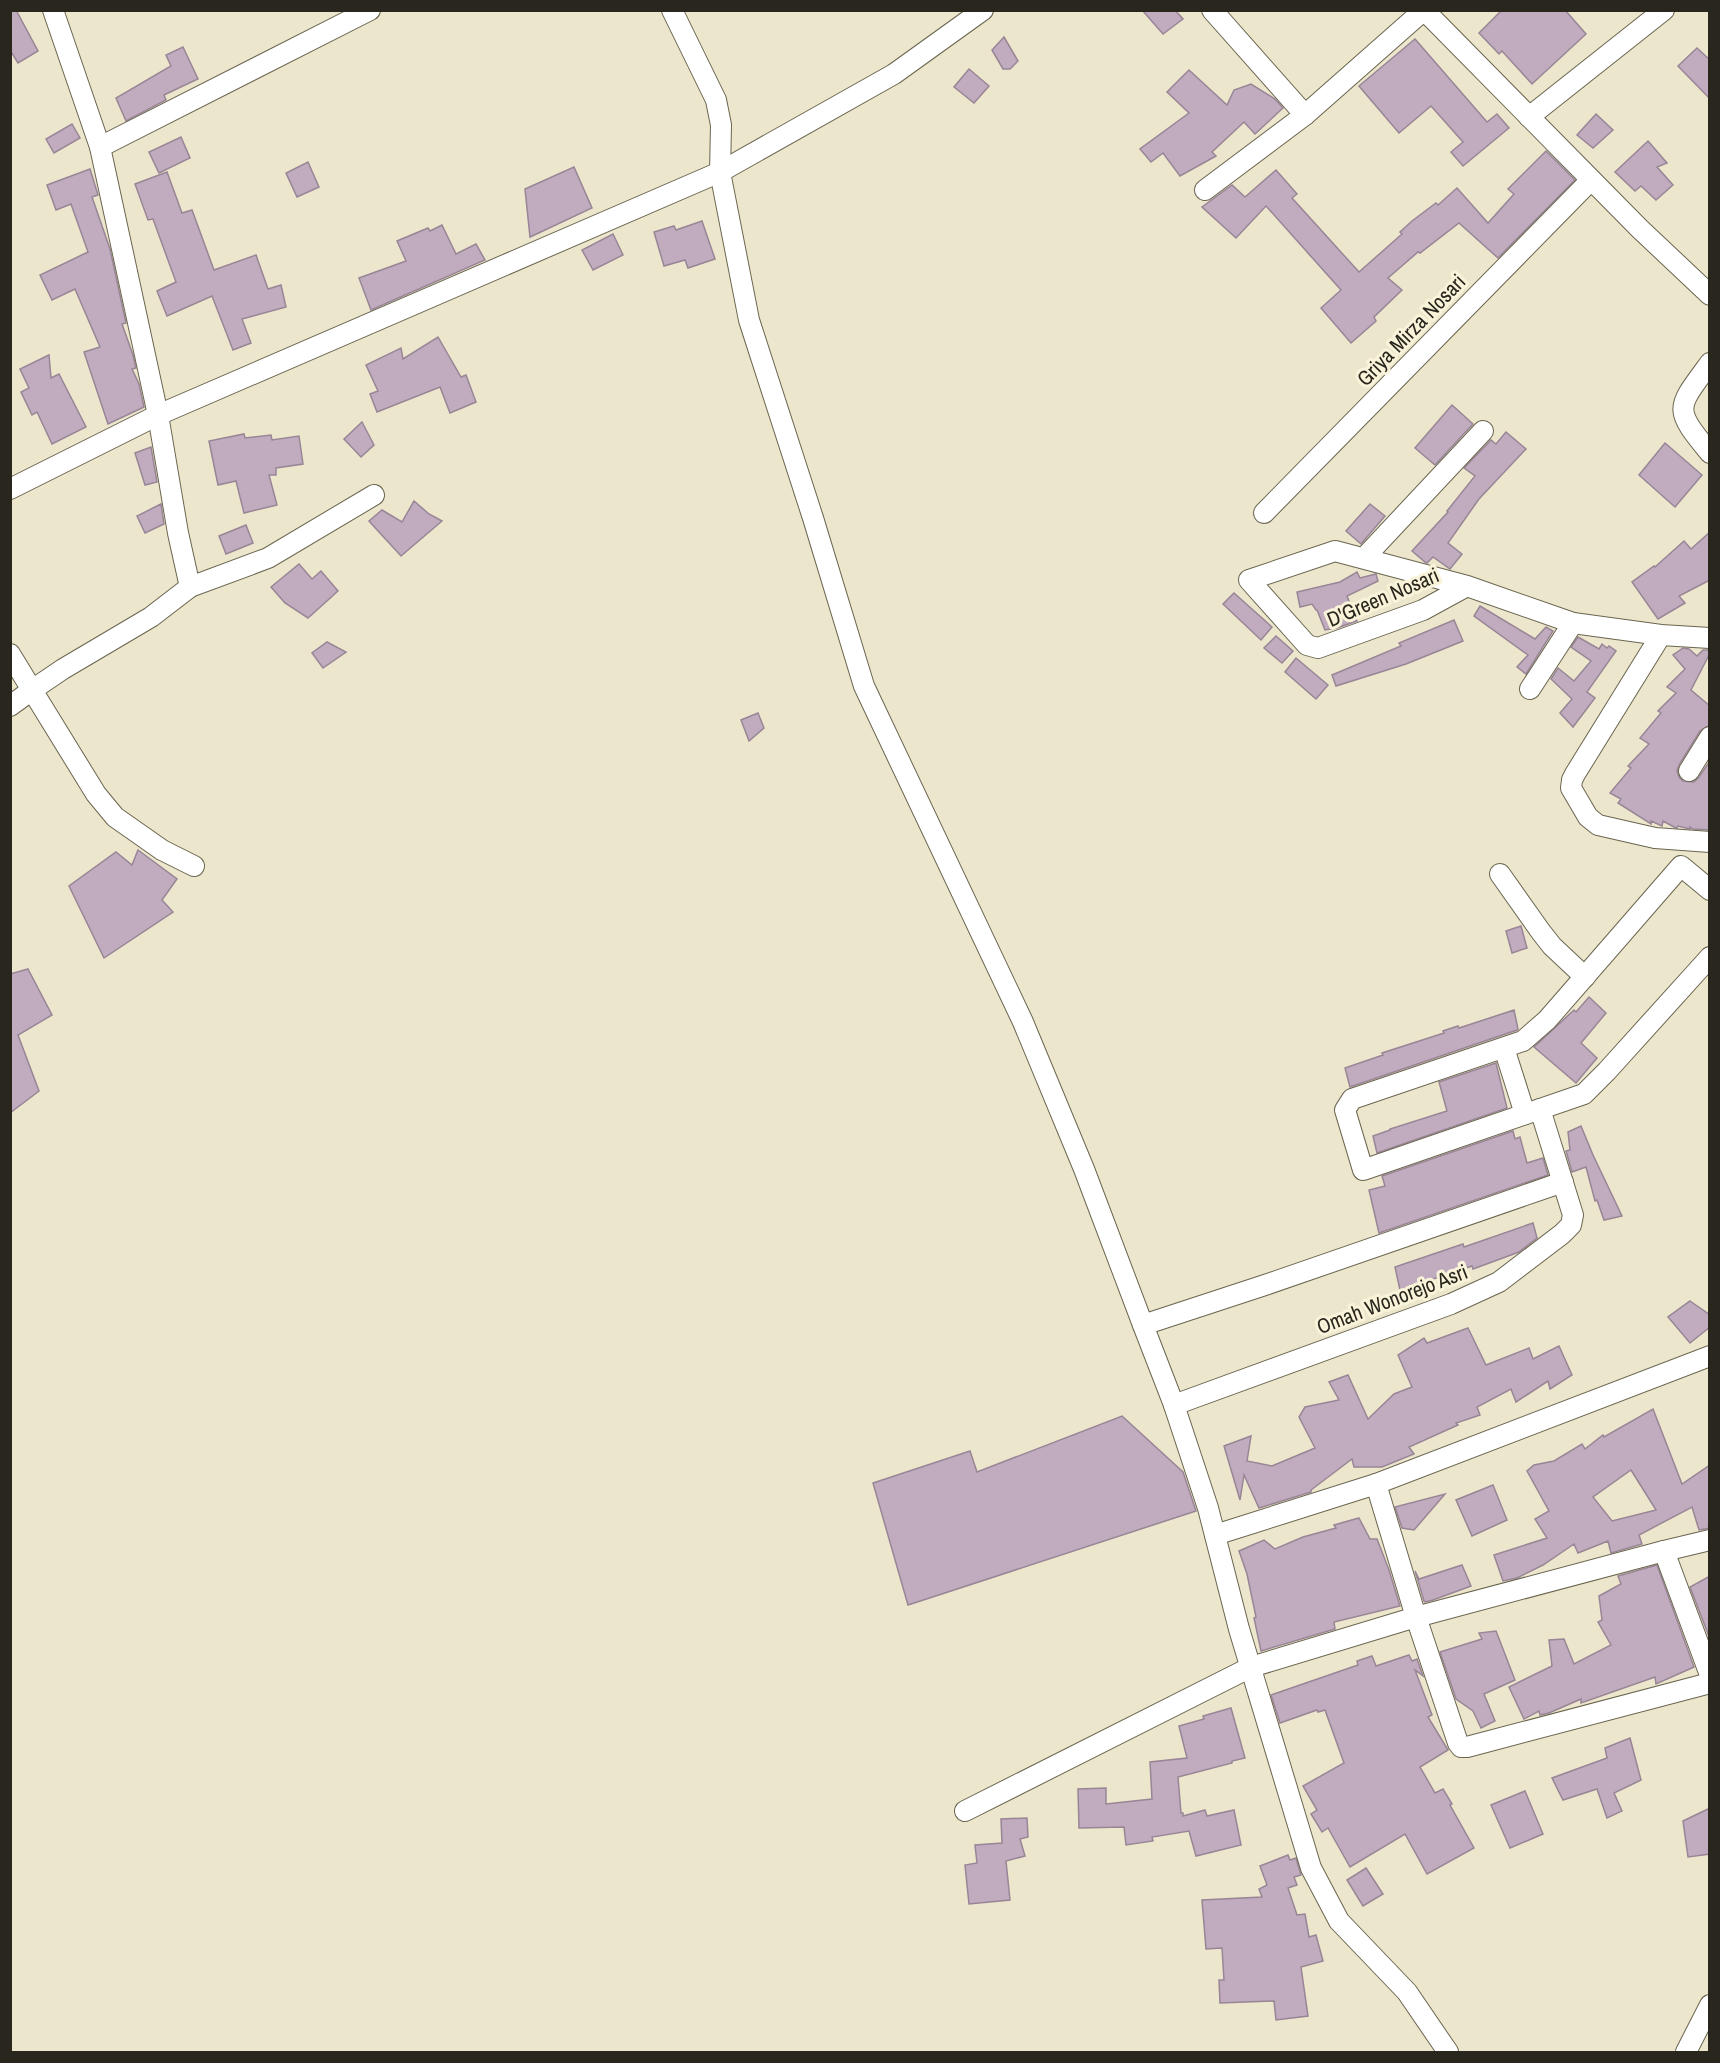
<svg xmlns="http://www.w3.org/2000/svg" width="1720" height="2063" font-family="'Archivo Narrow',sans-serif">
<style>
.building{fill:#c0acbe;stroke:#988596;stroke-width:1.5;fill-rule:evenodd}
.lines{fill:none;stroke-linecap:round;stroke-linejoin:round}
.minor-casing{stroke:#6a654f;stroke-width:22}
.minor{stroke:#fff;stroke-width:20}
.labels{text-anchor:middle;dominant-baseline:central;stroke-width:6;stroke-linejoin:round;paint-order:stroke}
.street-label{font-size:21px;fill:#29261d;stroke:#f9f3da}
</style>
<rect width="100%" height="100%" fill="#ece6cd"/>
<!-- building -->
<g class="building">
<polygon points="10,10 16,10 38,51 18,63 10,50"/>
<polygon points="1142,10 1175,10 1183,19 1163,34"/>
<polygon points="1502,10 1565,10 1586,34 1532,84 1502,51 1499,54 1479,33"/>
<polygon points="1004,37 1018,61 1010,69 1003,69 992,50"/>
<polygon points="1415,39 1487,122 1497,114 1509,128 1463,166 1451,152 1463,142 1431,106 1399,133 1359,86"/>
<polygon points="183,47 198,79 164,95 166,100 126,121 116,98 171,66 166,55"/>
<polygon points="1697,48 1710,60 1710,99 1678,66"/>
<polygon points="969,69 989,86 974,103 954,87"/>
<polygon points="1189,70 1227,105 1234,90 1251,84 1275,99 1283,108 1255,134 1244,122 1212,152 1216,156 1180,176 1163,153 1151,162 1140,149 1189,113 1167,92"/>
<polygon points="1596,114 1613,130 1593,148 1577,135"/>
<polygon points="72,124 80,138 54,153 46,139"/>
<polygon points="181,137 190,158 159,173 149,152"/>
<polygon points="1648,141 1667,163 1657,167 1673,185 1656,200 1641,186 1635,191 1615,172"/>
<polygon points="1546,151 1575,180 1498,258 1459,223 1420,253 1418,252 1388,278 1402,290 1374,317 1376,321 1351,343 1321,308 1341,290 1266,206 1236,238 1202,207 1232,185 1245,197 1276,170 1297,194 1292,198 1359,272 1402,234 1400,232 1412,221 1436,203 1438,205 1457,188 1488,223 1514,194 1508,189"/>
<polygon points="308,162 319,187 297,197 286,173"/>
<polygon points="574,167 592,208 530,237 525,189"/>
<polygon points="90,169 98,195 92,197 110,249 126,323 122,324 133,355 136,368 132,369 139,384 144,407 108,424 84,352 100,347 75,289 52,300 40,275 88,252 71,204 56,210 47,185"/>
<polygon points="167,172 182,213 192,210 214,270 256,255 268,289 281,285 286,307 242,319 251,343 233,350 212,296 167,316 157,291 176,282 153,219 148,220 135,184"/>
<polygon points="702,221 715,259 688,268 685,260 664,266 654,232 674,226 676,230"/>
<polygon points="442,225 456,254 476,244 485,260 371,310 359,278 406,261 397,241 428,228 430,231"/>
<polygon points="613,234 623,255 593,270 582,250"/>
<polygon points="438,337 461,377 466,375 476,402 450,413 440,387 377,412 370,394 378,391 366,365 401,348 403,359"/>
<polygon points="49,355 51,378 59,374 86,427 52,444 37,412 32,415 21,392 29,388 20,369"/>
<polygon points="1452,405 1473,424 1435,465 1415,448"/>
<polygon points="362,422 374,445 361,457 344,439"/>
<polygon points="1506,432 1526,449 1479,499 1448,543 1462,554 1450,569 1433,557 1427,563 1425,562 1412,551 1448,512 1447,511 1475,476 1464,468 1491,440 1496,444"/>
<polygon points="244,434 245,438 271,435 272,440 299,436 303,464 276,468 276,475 269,475 277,505 244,513 236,481 218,485 209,441"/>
<polygon points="1665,443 1702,475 1675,507 1639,475"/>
<polygon points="151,447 157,482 145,485 135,453"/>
<polygon points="414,501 429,514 442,521 401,556 369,521 382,510 402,522"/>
<polygon points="161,504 164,524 145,533 137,516"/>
<polygon points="1370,504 1385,516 1361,544 1346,531"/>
<polygon points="246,525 253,543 226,554 219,536"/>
<polygon points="1710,532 1710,580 1679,596 1685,603 1658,619 1632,582 1654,566 1655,567 1684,541 1691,549"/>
<polygon points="299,564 312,579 321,571 338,591 308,618 285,603 271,587"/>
<polygon points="1357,572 1360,578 1376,574 1378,581 1347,596 1357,621 1337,628 1325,630 1317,610 1316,610 1312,604 1300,607 1297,592 1340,582"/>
<polygon points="1234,593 1272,627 1261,640 1223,604"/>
<polygon points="1480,606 1535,639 1546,627 1553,631 1526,674 1517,667 1528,655 1474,616"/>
<polygon points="1454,620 1463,641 1406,664 1336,686 1332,675 1401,646 1399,643"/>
<polygon points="1276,636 1293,651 1282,663 1264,648"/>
<polygon points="1578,637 1599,649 1602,644 1607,648 1609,646 1616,651 1587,692 1595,698 1573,727 1560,713 1572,699 1551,679 1558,668 1574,681 1591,661 1571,647"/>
<polygon points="327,642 346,652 323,668 312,653"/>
<polygon points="1683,648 1689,649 1697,656 1703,650 1710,650 1710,653 1691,690 1710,706 1710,725 1700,731 1679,765 1677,771 1679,777 1683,781 1694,782 1699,777 1710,761 1710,830 1693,829 1690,827 1690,829 1678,826 1677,828 1674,827 1663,821 1662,826 1651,821 1651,824 1618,803 1621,799 1610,793 1631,768 1628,766 1649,744 1640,738 1661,713 1658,711 1676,693 1667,687 1685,669 1673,655"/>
<polygon points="1296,658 1328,685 1316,699 1285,672"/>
<polygon points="758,713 764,728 749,741 741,720"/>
<polygon points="138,850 177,879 162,900 173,912 104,958 69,886 116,852 132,865"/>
<polygon points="1521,926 1527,948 1512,953 1506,931"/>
<polygon points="28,969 52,1015 18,1035 39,1091 10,1113 10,974"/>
<polygon points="1589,997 1606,1013 1581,1043 1597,1058 1576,1083 1534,1047 1574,1010 1576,1012"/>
<polygon points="1514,1010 1518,1029 1517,1030 1350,1087 1345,1068 1383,1055 1382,1053 1444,1033 1443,1031 1458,1026 1459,1028"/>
<polygon points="1496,1063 1507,1108 1377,1153 1373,1136 1390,1130 1390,1129 1447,1111 1439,1082"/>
<polygon points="1581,1126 1593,1155 1622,1216 1604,1220 1597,1200 1595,1201 1586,1167 1572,1172 1566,1151 1570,1150 1568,1132"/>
<polygon points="1513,1131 1515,1139 1520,1137 1527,1163 1543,1158 1548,1175 1379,1233 1369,1190 1385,1186 1382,1176"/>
<polygon points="1533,1223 1537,1238 1519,1252 1473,1269 1472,1266 1400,1290 1395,1267 1463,1244 1464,1247"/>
<polygon points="1690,1301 1710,1315 1710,1327 1690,1343 1668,1317"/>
<polygon points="1468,1328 1486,1365 1529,1348 1533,1359 1559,1346 1572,1375 1550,1389 1548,1381 1516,1402 1511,1389 1477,1407 1480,1415 1456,1423 1458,1425 1409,1447 1414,1454 1382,1467 1354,1467 1352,1459 1311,1490 1311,1492 1259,1508 1244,1475 1240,1500 1224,1446 1251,1436 1247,1461 1272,1466 1315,1448 1299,1417 1305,1407 1339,1400 1329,1382 1348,1375 1368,1419 1394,1394 1412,1387 1398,1355 1424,1338 1427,1343"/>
<path d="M1653,1409L1682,1484L1710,1465V1528L1699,1530L1692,1507L1639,1535L1642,1544L1611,1553L1608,1541L1578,1553L1574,1544L1543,1565L1517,1578L1503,1581L1494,1555L1547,1538L1535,1519L1549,1511L1527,1471L1534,1465L1554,1461L1582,1444L1585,1449L1603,1435L1604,1437ZM1631,1470L1656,1510L1612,1521L1593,1497Z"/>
<polygon points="1122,1416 1183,1472 1196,1511 908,1605 873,1483 970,1451 977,1472"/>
<polygon points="1493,1485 1507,1520 1472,1536 1456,1500"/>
<polygon points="1445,1494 1414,1530 1402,1528 1395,1507"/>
<polygon points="1359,1518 1370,1539 1377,1539 1389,1570 1400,1606 1334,1622 1335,1629 1261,1651 1254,1618 1256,1617 1247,1574 1239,1551 1264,1540 1275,1549 1303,1537 1336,1528 1334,1525"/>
<polygon points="1462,1565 1471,1586 1433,1600 1425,1602 1424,1601 1415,1571 1419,1579"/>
<polygon points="1657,1565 1694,1667 1656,1684 1655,1677 1581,1703 1581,1699 1549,1713 1540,1715 1539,1711 1524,1719 1509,1687 1552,1666 1549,1640 1564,1639 1574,1664 1611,1645 1598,1622 1602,1620 1599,1596 1621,1584 1618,1576"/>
<polygon points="1710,1576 1710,1639 1690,1587"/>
<polygon points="1496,1631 1515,1680 1484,1694 1495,1721 1481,1728 1473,1711 1456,1699 1440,1652 1482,1639 1479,1633"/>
<polygon points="1409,1655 1412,1661 1417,1659 1423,1676 1415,1670 1432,1715 1428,1717 1448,1750 1420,1767 1435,1793 1443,1789 1452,1804 1450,1805 1474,1848 1427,1874 1405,1834 1350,1867 1328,1828 1322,1832 1311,1814 1317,1810 1303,1786 1344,1763 1325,1710 1318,1712 1317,1710 1280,1723 1271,1695 1358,1665 1357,1661 1372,1656 1376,1666"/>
<polygon points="1231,1708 1245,1758 1232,1761 1232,1763 1178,1777 1181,1813 1183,1813 1183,1816 1205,1810 1207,1816 1234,1810 1241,1845 1196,1856 1189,1831 1152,1837 1153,1841 1126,1845 1124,1827 1079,1828 1078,1789 1106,1788 1106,1804 1152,1799 1150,1762 1187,1758 1179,1726 1204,1719 1203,1716"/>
<polygon points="1630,1738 1641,1780 1614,1793 1622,1811 1607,1818 1597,1789 1563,1800 1552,1778 1607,1758 1605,1748"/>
<polygon points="1525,1791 1543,1834 1510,1848 1491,1805"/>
<polygon points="1710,1808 1710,1854 1688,1857 1683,1821"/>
<polygon points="1027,1818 1028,1837 1020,1839 1025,1856 1006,1861 1010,1900 969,1904 965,1865 977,1863 975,1845 1002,1843 1001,1819"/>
<polygon points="1288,1855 1290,1860 1296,1858 1301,1875 1294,1877 1297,1885 1288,1888 1297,1915 1305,1914 1309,1937 1316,1935 1323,1961 1301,1967 1308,2016 1276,2020 1274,2001 1220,2003 1219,1980 1224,1980 1222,1948 1206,1949 1202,1900 1262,1897 1259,1889 1267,1885 1260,1866"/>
<polygon points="1366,1868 1383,1894 1363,1906 1347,1880"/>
</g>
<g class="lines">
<defs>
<g id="minor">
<polyline points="53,10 100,147 158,415 178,533 190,587"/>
<polyline points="672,10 716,100 721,125 720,172 749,320 813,518 864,686 1023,1022 1084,1169 1143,1325 1174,1405 1208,1508 1239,1629 1311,1868 1339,1921 1407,1992 1448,2052"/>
<polyline points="1212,10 1305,115"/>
<polyline points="1424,10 1640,229 1710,295"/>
<polyline points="1529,117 1664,10"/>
<polyline points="100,147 370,10"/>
<polyline points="1205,190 1305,115 1424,10"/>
<path d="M1710,363C1676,409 1673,408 1710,453"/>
<polyline points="10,489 158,415 720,172 894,74 983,10"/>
<polyline points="1264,513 1591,180"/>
<polyline points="1364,558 1483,431"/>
<polyline points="1467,586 1423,610 1318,648 1307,645 1249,580 1335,551 1467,586 1573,623 1661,635 1710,638"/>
<polyline points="1661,635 1575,774 1572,780 1571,788 1588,817 1598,825 1655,838 1710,842"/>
<polyline points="10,654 32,690 10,706"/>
<polyline points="1530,689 1573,623"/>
<polyline points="1689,771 1710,737"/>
<polyline points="194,866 162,850 115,817 96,794 32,690 63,669 151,617 190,587 268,558 374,495"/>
<polyline points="1500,874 1541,932 1552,946 1585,977"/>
<polyline points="1710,890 1681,866 1547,1020 1523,1041 1352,1099 1345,1110 1363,1170 1584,1094 1607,1071 1710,957"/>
<polyline points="1504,1048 1525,1114"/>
<polyline points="1143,1325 1265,1285 1563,1182"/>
<polyline points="1174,1405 1451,1304 1499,1282 1562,1234 1571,1225 1573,1215 1540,1109"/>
<polyline points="1376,1484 1416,1617 1458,1743 1461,1747 1467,1747 1710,1683"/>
<polyline points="1215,1535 1376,1484 1710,1356"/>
<polyline points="1664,1551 1710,1675"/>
<polyline points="965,1811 1251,1667 1416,1617 1664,1551 1710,1540"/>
<polyline points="1686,2052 1710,2005"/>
</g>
</defs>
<!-- minor casing -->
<use href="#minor" class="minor-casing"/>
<!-- minor -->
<use href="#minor" class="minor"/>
</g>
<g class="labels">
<!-- street labels -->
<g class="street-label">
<text transform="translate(1411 330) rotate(-46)">Griya Mirza Nosari</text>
<text transform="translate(1383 597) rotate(-23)">D'Green Nosari</text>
<text transform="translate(1392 1299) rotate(-21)">Omah Wonorejo Asri</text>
</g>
</g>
<!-- border -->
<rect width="1720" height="2063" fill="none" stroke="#29261d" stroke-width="24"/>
</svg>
